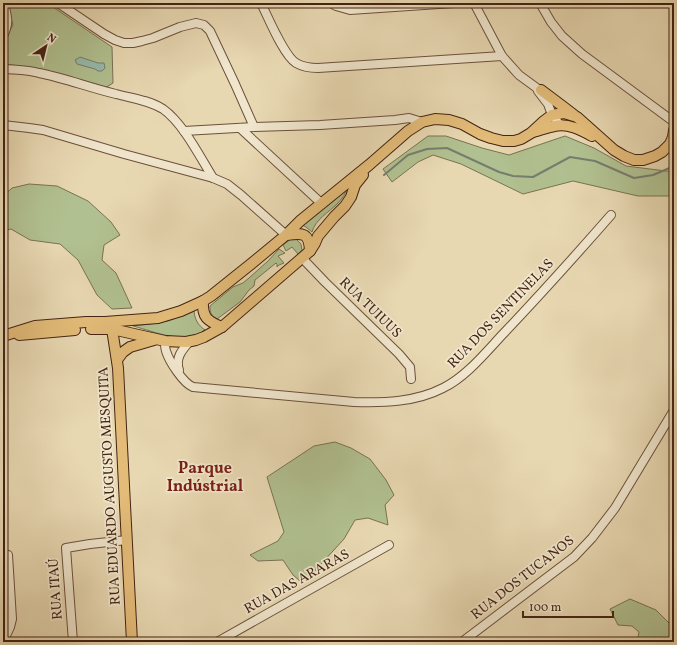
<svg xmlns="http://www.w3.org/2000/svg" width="677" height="645" font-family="Vollkorn,serif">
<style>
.green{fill:#b1c090;stroke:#7a7252}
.water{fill:#97baab;stroke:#757e6e}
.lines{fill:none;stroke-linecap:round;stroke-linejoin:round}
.stream{stroke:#757e6e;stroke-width:2}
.minor-casing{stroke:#6c503b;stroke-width:10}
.major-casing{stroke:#432313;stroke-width:12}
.minor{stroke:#f0e6cd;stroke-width:8}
.major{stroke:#e4bc79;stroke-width:10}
.labels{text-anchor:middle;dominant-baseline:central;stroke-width:3.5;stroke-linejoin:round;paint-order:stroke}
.street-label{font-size:14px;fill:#432313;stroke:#f0e6cd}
.quarter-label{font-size:16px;font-weight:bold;fill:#7a1f14;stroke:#f0e6cd}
</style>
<rect width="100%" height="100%" fill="#e8d8b2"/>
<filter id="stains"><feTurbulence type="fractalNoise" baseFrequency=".005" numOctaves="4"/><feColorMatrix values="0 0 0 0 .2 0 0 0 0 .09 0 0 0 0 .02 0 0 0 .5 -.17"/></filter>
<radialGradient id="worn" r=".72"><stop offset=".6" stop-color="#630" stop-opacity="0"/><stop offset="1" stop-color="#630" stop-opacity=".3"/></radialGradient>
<!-- green -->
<g class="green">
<polygon points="7,3 47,3 112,47 113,83 105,88 33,68 4,64 3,43 13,25"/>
<polygon points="428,136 446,136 482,148 509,155 565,136 594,148 626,166 674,172 674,196 638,196 573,181 523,194 461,164 433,155 418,162 392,182 383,169"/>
<polygon points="29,184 57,186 88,201 111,222 120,235 104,245 102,260 116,273 132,308 112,309 97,295 78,260 60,244 30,240 11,229 3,231 3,196 12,188"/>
<path d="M348,188C345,194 342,199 337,204C329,212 315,220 312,232L306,227L302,225Z"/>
<polygon points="291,239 296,239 301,244 302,250 298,254 292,247 286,251 283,245"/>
<path d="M279,249L285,253L278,256L284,263L279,265L277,267V264L276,263L255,280L254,286L249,290L240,302L217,319C211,316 210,313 210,306L233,287L243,283L249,278L268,261Z"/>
<path d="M194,311C195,320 198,325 205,330C183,345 156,332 133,326L150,324L168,321Z"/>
<polygon points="335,442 351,448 370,459 386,480 394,495 385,505 388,525 368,518 355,520 344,539 311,575 300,581 293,575 283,560 258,561 250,555 278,541 284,532 267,477 314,446"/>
<polygon points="630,599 656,610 671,625 670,637 674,642 637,642 639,632 632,626 618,625 610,609"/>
</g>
<!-- water -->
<polygon class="water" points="80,57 98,63 104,63 105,68 102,71 98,71 95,69 77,64 75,60"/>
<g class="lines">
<!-- stream -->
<polyline class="stream" points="384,175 408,155 427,149 447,148 499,172 513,176 533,177 570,157 595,161 634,178 653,175 672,167 674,164"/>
<defs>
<g id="minor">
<polyline points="58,3 104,34 115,40 124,43 133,43 142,41 153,38 180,27 196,23 204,25 210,31 235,84 254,127"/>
<path d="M261,3C268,17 284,56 296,63C303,67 311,68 318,68L502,56"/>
<polyline points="331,3 336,6 350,10 454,3"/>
<polyline points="474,3 502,56 519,75 545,94"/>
<polyline points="540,3 551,22 562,36 582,54 674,122"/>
<path d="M3,36C10,22 7,17 4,3"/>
<path d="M3,68L5,69C17,70 28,70 39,73C65,78 90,88 116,94C131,98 149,100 163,109C183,123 200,157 213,178"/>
<polyline points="538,91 548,104 552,115 560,125"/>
<polyline points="3,125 29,128 43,130 124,154 213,178 227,184 241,195 286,235"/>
<polyline points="240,128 321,203"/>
<polyline points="184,131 254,127 320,125 395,120 409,118 422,122"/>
<polyline points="303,259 325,282 399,354 410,367 411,379"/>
<path d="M165,341C165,344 165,348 166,351C169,361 183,383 193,387L354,402C384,403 416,402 443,388C466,377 486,352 503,334C540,295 576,255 611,215"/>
<path d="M179,370C175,358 182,350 189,342"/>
<polyline points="3,642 10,627 12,619 8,555"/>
<polyline points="73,642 66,548 90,544 127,540"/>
<polyline points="217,642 389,545"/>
<polyline points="462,642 574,557 592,538 615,508 674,410"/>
</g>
<g id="major">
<polyline points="541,90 561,105 574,115"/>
<path d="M533,132C541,130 548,127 555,126C568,123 581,130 592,136"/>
<path d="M286,235C303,233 309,232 310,251"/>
<path d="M203,301C202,317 207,321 222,327"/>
<polyline points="91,329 112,329 165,341 186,342 196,340 204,337 222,327 310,251 315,243 318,236 334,217 345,206 351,197 355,185 363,175"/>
<polyline points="112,329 118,368 132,642"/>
<polyline points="19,335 75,330"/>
<polyline points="3,336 35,326 86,322 105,322 158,318 181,311 203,301 211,296 251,264 286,235 300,221 369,165 408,131 422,122 435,119 449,120 462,124 480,134 491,138 503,141 514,141 521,139 531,133 544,121 552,115 564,113 577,117 614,150 624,156 634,160 643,160 655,156 662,152 670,144 673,137 674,130"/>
<polyline points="117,360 123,352 130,347 154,340"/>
</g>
</defs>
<!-- minor casing -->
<use href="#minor" class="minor-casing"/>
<!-- major casing -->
<use href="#major" class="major-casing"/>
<!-- minor -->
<use href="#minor" class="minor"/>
<!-- major -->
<use href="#major" class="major"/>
</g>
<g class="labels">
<!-- street labels -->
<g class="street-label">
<text transform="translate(370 308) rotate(44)">RUA TUIUUS</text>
<text transform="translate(501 314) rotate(-46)">RUA DOS SENTINELAS</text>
<text transform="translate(110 486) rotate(-93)">RUA EDUARDO AUGUSTO MESQUITA</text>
<text transform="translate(523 578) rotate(-38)">RUA DOS TUCANOS</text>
<text transform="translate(297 582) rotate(-29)">RUA DAS ARARAS</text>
<text transform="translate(56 589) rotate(-94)">RUA ITAÚ</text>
</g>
<!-- quarter labels -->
<g class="quarter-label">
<text x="205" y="469">Parque<tspan x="205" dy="18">Indústrial</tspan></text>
</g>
</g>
<!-- margin -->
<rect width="677" height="645" fill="none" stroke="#e8d8b2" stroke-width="16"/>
<rect x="4" y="4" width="669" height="637" fill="none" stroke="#432313" stroke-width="2"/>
<rect x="8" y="8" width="661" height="629" fill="none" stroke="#432313"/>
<!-- north arrow -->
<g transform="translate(46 46) rotate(35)" stroke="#f0e6cd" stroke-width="3" paint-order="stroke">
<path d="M0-3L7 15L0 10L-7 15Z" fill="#432313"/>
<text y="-6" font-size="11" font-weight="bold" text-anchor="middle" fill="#432313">N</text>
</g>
<!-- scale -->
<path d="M523 611v6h90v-6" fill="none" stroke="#432313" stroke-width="2"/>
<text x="529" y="611" font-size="12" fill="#432313" stroke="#f0e6cd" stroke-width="3" paint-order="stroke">100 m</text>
<rect width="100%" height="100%" filter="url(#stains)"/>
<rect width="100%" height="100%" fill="url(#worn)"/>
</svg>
